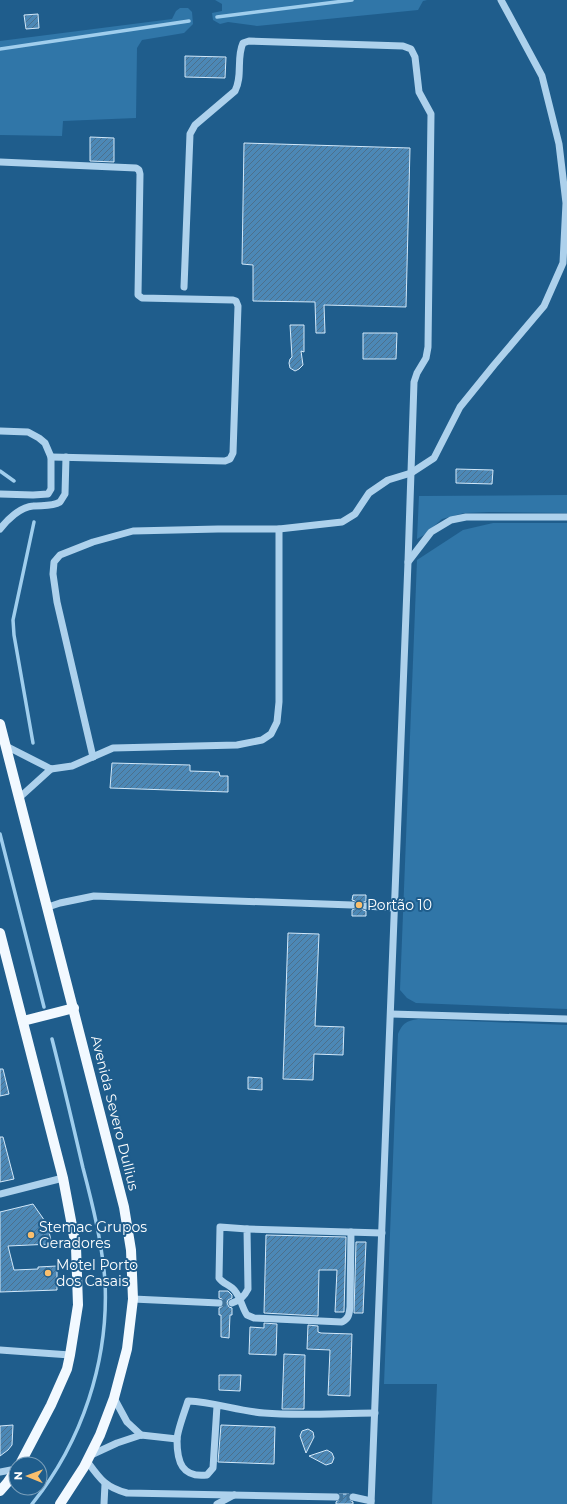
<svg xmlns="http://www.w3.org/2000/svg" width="567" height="1504" font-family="Montserrat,sans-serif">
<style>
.grass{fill:#3076a8}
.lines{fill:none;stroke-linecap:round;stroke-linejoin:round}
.stream{stroke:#a0ceed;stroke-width:3.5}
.building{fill:url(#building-hatch);stroke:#d2e8f9}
.minor-tunnel{stroke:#41759d;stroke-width:7;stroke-dasharray:7 3.5;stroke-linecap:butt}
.minor{stroke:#add1ec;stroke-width:7}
.major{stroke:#f2f9ff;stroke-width:10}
.poi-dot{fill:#fabf6d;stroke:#1f5d8c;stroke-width:1.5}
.labels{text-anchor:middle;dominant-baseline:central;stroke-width:4;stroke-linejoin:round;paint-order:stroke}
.poi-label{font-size:14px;fill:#fff;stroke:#1f5d8c;text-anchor:start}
.street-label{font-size:14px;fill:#fff;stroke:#1f5d8c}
</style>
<defs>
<pattern id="building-hatch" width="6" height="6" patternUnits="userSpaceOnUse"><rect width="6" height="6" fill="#4c88b6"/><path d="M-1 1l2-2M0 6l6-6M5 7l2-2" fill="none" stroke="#4c708c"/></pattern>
</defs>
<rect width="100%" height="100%" fill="#1f5d8c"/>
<!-- grass -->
<g class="grass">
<polygon points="215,0 427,0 423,1 418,10 257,26 228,22 220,24 213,20 212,13 222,11 222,4"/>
<polygon points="180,8 188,8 192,12 193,24 184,33 142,40 137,48 136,118 63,121 62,136 0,135 0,41 172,19 176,11"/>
<polygon points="567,495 567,513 489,512 464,513 442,519 424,535 417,539 419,496"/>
<polygon points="493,523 567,523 567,1009 416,1003 407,998 400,990 417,560 463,530"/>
<path d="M418,1019L567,1025V1504H432L437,1384H384L398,1034C403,1023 406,1021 418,1019Z"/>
</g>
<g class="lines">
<!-- stream -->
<g class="stream">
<polyline points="217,17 352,0"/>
<polyline points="0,49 189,21"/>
<polyline points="0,471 14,481"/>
<polyline points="33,743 14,635 13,620 34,522"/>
<polyline points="0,834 44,1007"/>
<path d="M32,1504C82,1442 109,1361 105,1281C102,1243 93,1206 83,1168C73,1125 63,1082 52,1039"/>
</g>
</g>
<!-- building -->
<g class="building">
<polygon points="38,14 39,28 26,29 24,15"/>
<polygon points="185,56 226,57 225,78 185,77"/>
<polygon points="90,137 114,138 114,162 90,161"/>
<polygon points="244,143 410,148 406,307 324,305 325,333 316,333 315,302 253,301 253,265 242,264"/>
<polygon points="290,325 304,325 304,352 301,351 303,365 299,369 295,371 290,368 289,363 290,359 292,357"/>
<polygon points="363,333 397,333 396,359 363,359"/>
<polygon points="456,469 493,470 492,484 456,483"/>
<polygon points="112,763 190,765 190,771 219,772 220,776 228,776 228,792 110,788"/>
<polygon points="353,895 366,895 366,901 362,903 361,906 363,910 366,911 366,916 352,916 352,910 356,908 357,905 355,901 352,900"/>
<polygon points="288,933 319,934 315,1026 344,1027 343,1055 314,1054 313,1080 283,1079"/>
<polygon points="0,1069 3,1069 9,1094 0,1096"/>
<polygon points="248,1077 262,1078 262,1090 248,1089"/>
<polygon points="0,1137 3,1137 14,1179 0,1182"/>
<polygon points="33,1204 47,1224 52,1244 8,1246 14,1270 38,1269 38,1267 57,1266 57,1290 0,1292 0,1212"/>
<polygon points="266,1235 346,1237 344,1312 335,1312 337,1270 319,1270 318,1316 264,1313"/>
<polygon points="356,1242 366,1242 363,1313 354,1313"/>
<polygon points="219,1291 228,1291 232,1295 232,1298 228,1300 227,1303 229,1307 232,1308 232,1315 230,1315 229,1338 221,1337 221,1315 219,1315 219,1308 223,1306 224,1303 222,1299 219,1298"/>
<polygon points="264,1323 277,1324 276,1355 249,1354 250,1327 264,1328"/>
<polygon points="308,1325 318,1326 318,1332 321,1333 352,1334 350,1396 328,1395 330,1350 307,1349"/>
<polygon points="284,1354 305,1355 304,1409 282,1409"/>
<polygon points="219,1375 241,1375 240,1391 219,1390"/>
<polygon points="13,1425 12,1445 8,1450 0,1456 0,1426"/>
<polygon points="221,1425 275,1427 274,1464 218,1462"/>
<polygon points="308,1429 313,1432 314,1437 306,1453 300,1436 302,1431"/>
<polygon points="327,1450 332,1453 334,1458 332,1463 326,1465 309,1456"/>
<polygon points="339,1494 349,1494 348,1499 353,1502 353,1504 336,1504 336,1502 340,1499"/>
</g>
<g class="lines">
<!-- minor-tunnel -->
<g class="minor-tunnel">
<polyline points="352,905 366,906"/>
<polyline points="219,1303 232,1303"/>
<polyline points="336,1497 353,1497"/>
</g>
<!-- minor -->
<g class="minor">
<polyline points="0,162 136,168 139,170 140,174 138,295 142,298 233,300 236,301 238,306 233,453 230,459 225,461 51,457"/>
<path d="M184,287L190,134L195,125L235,91C243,76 236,58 243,43L249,41L403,46L411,49L415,57L419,92L431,114L428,347L426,358L417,373L414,382L408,562"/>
<polyline points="0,431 28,432 39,438 45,443 51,457 51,489 48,494 33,495 0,494"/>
<path d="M0,529C7,520 20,507 33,506C42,505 52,507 60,502L65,494L66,457"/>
<polyline points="6,746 51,769 72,766 113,748 237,745 262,740 271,734 277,722 279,702 279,529"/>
<polyline points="93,757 57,602 53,574 54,562 60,555 93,542 133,531 218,529 279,529 342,522 355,514 369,493 388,480 411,473 434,458 460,407 494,365 544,306 563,263 566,203 559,144 542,76 501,0"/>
<polyline points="19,798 51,769"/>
<polyline points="366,906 395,908"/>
<polyline points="48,907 60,903 94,896 352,905"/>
<polyline points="391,1014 567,1019"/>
<polyline points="0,1194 63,1178"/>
<polyline points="247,1229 382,1233"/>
<polyline points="133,1299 219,1303"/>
<path d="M232,1303C240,1300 244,1297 248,1289L247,1229L220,1227L219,1278C223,1284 231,1285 235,1291C241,1298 242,1308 247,1315L254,1318L342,1322C349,1318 349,1315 350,1307L351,1232"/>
<polyline points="0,1350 70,1355"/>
<polyline points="114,1398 127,1422 141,1435"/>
<path d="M217,1406L213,1468L207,1475C182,1478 177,1462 177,1440C177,1431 185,1411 188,1401C214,1402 238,1411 264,1413C301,1416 339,1413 375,1413"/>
<polyline points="91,1455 117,1443 141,1435 177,1439"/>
<path d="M87,1461C100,1479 105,1487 127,1493L336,1497"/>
<polyline points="0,1472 16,1469"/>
<polyline points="353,1497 371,1501"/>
<polyline points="104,1504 105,1484"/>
<polyline points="217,1504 234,1495"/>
<polyline points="371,1504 408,562 431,532 451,520 466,517 567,517"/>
</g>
<!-- major -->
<g class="major">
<polyline points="0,724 124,1207 131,1250 133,1299 127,1349 114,1398 100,1435 84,1467 60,1504"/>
<polyline points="0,933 63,1178 76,1247 78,1305 70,1355 67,1369 51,1405 20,1464"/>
<polyline points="23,1021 74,1008"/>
<polyline points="0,1491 7,1483 16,1470"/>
</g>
</g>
<!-- markers -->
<g class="poi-dot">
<circle cx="359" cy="905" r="4"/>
<circle cx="31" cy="1235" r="4"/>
<circle cx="48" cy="1273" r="4"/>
</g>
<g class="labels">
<!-- poi labels -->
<g class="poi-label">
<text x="367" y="905">Portão 10</text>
<text x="39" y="1227">Stemac Grupos<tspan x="39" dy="16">Geradores</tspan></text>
<text x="56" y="1265">Motel Porto<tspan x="56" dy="16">dos Casais</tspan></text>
</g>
<!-- street labels -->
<g class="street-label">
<text transform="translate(115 1113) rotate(76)">Avenida Severo Dullius</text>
</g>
</g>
<!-- north arrow -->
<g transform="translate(28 1476) rotate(271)"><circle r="19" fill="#1f5d8c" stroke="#799eba"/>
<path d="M0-3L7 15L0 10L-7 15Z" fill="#fabf6d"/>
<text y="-6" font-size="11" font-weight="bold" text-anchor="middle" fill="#ffffff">N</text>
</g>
</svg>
